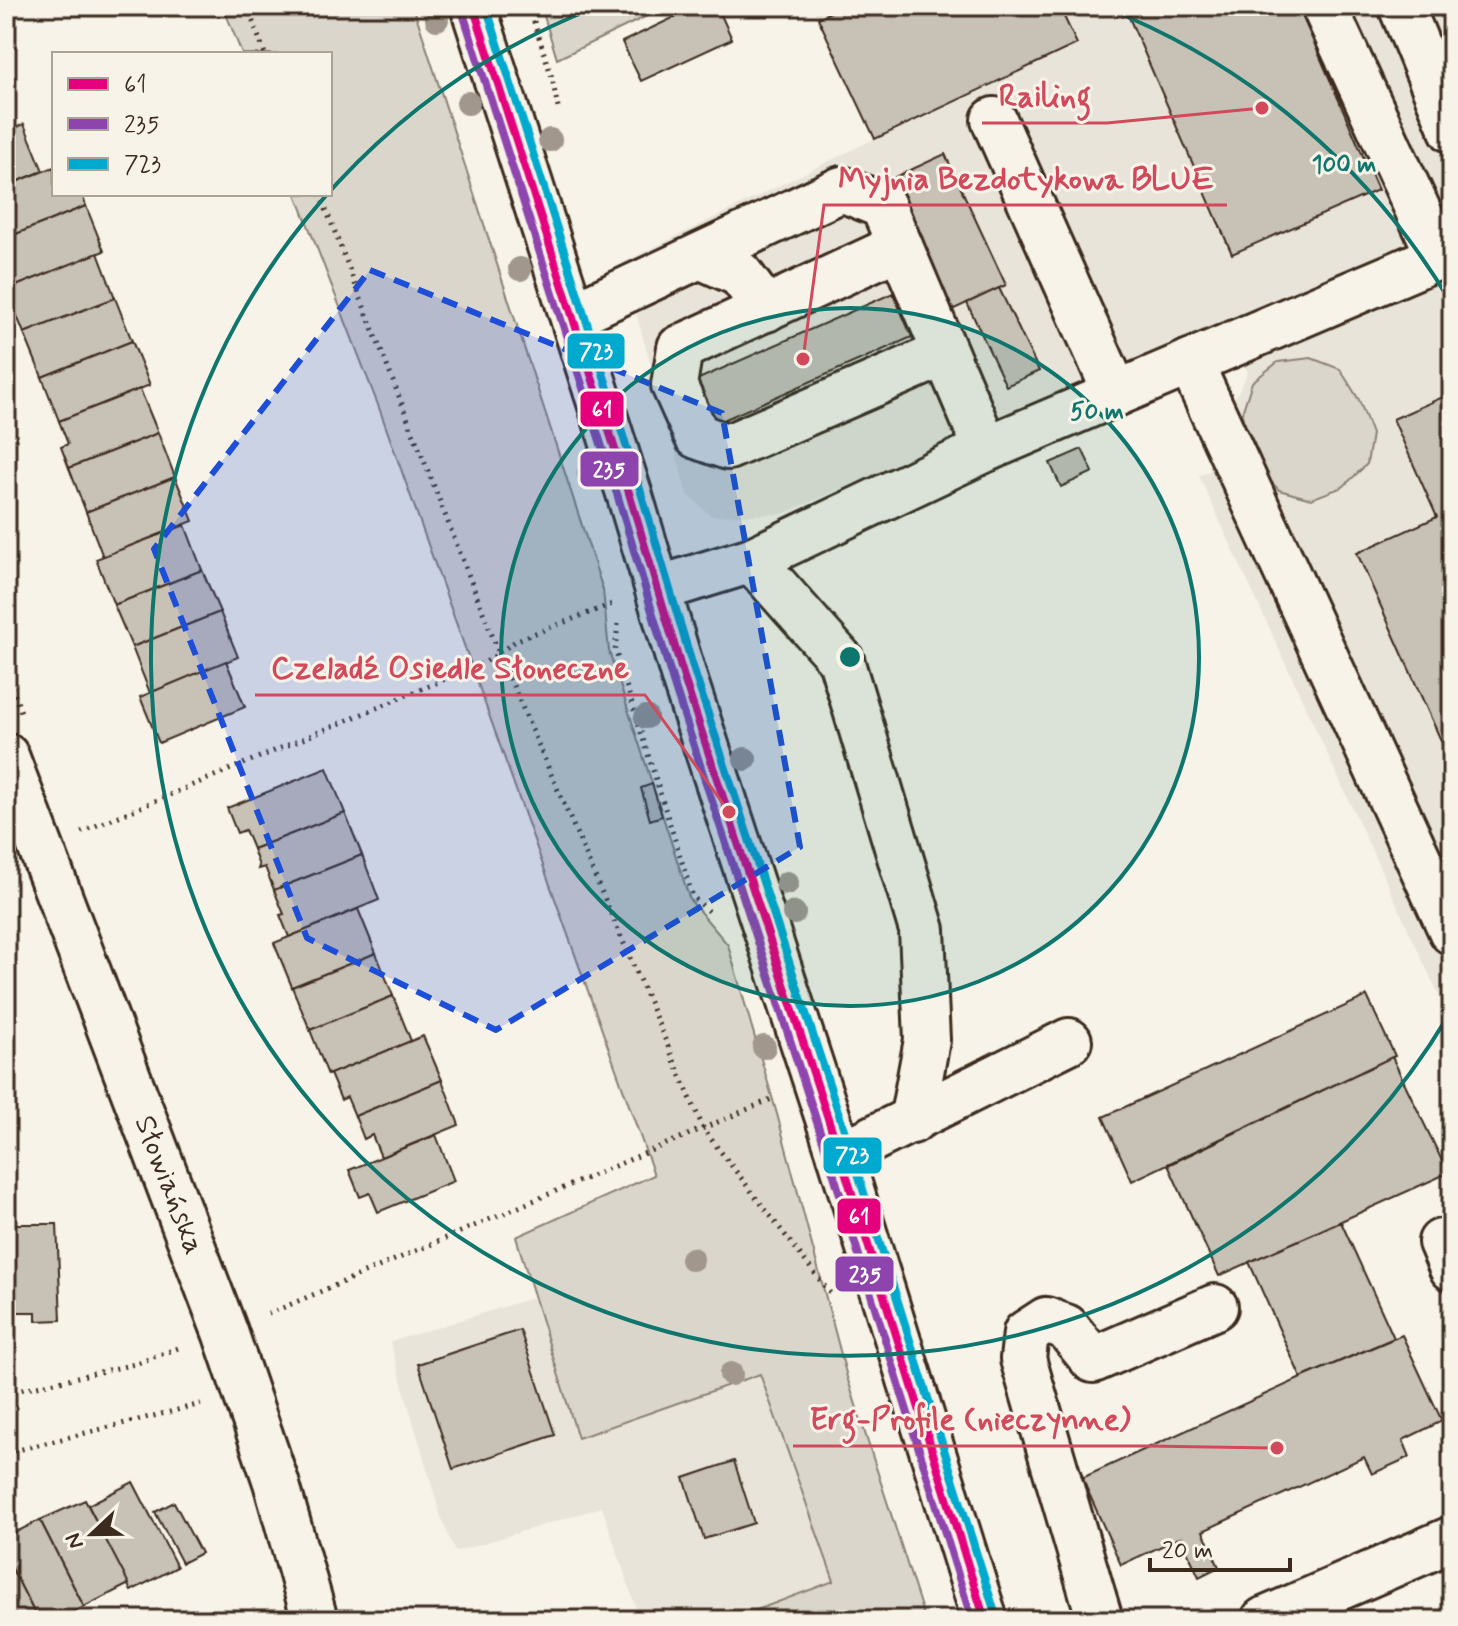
<svg xmlns="http://www.w3.org/2000/svg" width="1458" height="1626" font-family="Mynerve,sans-serif">
<style>
.built{fill:#e9e4d9}
.green{fill:#dbd6cb;stroke:#8b8074;stroke-width:2}
.building{fill:#c8c1b6;stroke:#3b2a1e;stroke-width:2}
.lines{fill:none;stroke-linecap:round;stroke-linejoin:round}
.minor-casing{stroke:#3b2a1e;stroke-width:50}
.path{stroke:#3b2a1e;stroke-width:5;stroke-dasharray:2 6;stroke-linecap:butt}
.minor{stroke:#f7f3e8;stroke-width:44}
.bus-1-casing{stroke:#f7f3e8;stroke-width:14}
.bus-2-casing{stroke:#f7f3e8;stroke-width:14}
.bus-3-casing{stroke:#f7f3e8;stroke-width:14}
.bus-1{stroke:#e5007d;stroke-width:8}
.bus-2{stroke:#8e44ad;stroke-width:8}
.bus-3{stroke:#00a9ce;stroke-width:8}
.tree{fill:#a1978c}
.marked{fill:#1d4ed8;fill-opacity:0.2;stroke:#1d4ed8;stroke-width:6;stroke-dasharray:16 10;stroke-linejoin:round}
.ring{fill:none;stroke:#0f766e;stroke-width:4}
.labels{text-anchor:middle;dominant-baseline:central;stroke-width:6;stroke-linejoin:round;paint-order:stroke}
.street-label{font-size:30px;fill:#3b2a1e;stroke:#f7f3e8}
.centre{fill:#0f766e;stroke:#f7f3e8;stroke-width:4}
.ring-label{font-size:24px;text-anchor:middle;font-weight:bold;fill:#0f766e;stroke:#f7f3e8;stroke-width:6;stroke-linejoin:round;paint-order:stroke}
.leader{fill:none;stroke:#d1495b;stroke-width:3}
.callout-dot{fill:#d1495b;stroke:#f7f3e8;stroke-width:3}
.callout-label{font-size:32px;text-anchor:middle;font-weight:bold;fill:#d1495b;stroke:#f7f3e8;stroke-width:6;stroke-linejoin:round;paint-order:stroke}
.line-badge{stroke:#f7f3e8;stroke-width:3}
.badge-label{font-size:22px;text-anchor:middle;font-weight:bold;fill:#fff}
</style>
<rect width="100%" height="100%" fill="#f7f3e8"/>
<filter id="ink" filterUnits="userSpaceOnUse"><feTurbulence type="fractalNoise" baseFrequency=".0125" numOctaves="2"/><feDisplacementMap in="SourceGraphic" scale="16" xChannelSelector="R" yChannelSelector="G"/><feConvolveMatrix kernelMatrix="1 2 1 2 8 2 1 2 1" color-interpolation-filters="sRGB"/></filter>
<g filter="url(#ink)">
<!-- built -->
<g class="built">
<polygon points="812,6 1452,6 1452,1024 1199,476 1242,455 1231,406 1248,372 1222,329 782,514 711,516 687,494 622,263 874,139"/>
<polygon points="535,1297 579,1438 760,1374 834,1581 730,1620 640,1620 602,1507 455,1552 441,1517 390,1342"/>
</g>
<!-- green -->
<g class="green">
<polygon points="223,6 413,6 603,590 609,651 690,900 728,945 777,1114 847,1377 925,1620 730,1620 834,1581 760,1374 578,1438 516,1237 654,1175 378,405 296,194 330,194 330,54 242,54"/>
<polygon points="541,6 668,6 557,59"/>
<polygon points="1311,358 1340,369 1359,400 1372,434 1367,464 1343,487 1311,499 1279,490 1259,469 1246,443 1242,413 1252,382 1278,362"/>
</g>
<!-- building -->
<g class="building">
<polygon points="698,6 717,6 732,39 641,81 622,42"/>
<polygon points="843,6 1059,6 1077,44 875,139 818,18"/>
<polygon points="1124,6 1298,6 1378,190 1232,254"/>
<polygon points="24,124 43,171 6,186 6,132"/>
<polygon points="945,154 1006,285 952,310 891,179"/>
<polygon points="54,167 54,194 82,194 86,206 6,238 6,186"/>
<polygon points="86,206 104,251 16,286 6,262 6,238"/>
<polygon points="98,253 115,298 24,333 6,290"/>
<polygon points="999,288 1039,371 1006,386 967,303"/>
<polygon points="893,293 912,337 712,425 694,381"/>
<polygon points="115,298 132,341 42,377 24,333"/>
<polygon points="132,341 150,385 59,421 42,377"/>
<polygon points="140,389 158,433 69,468 61,447 68,444 59,421"/>
<polygon points="1452,393 1452,765 1357,553 1437,517 1393,419"/>
<polygon points="158,433 175,477 86,512 69,468"/>
<polygon points="1082,449 1093,472 1061,487 1050,463"/>
<polygon points="175,477 193,521 103,557 86,512"/>
<polygon points="185,525 202,570 114,605 96,559"/>
<polygon points="202,570 220,612 132,647 114,605"/>
<polygon points="220,612 238,657 150,693 132,647"/>
<polygon points="226,661 245,707 159,743 140,697"/>
<polygon points="327,768 345,813 253,849 245,830 237,833 227,808"/>
<polygon points="652,784 662,816 650,820 641,788"/>
<polygon points="345,813 362,855 274,890 265,867 258,869 259,866 253,849"/>
<polygon points="362,855 379,900 289,937 280,915 284,914 274,890"/>
<polygon points="358,909 376,953 292,987 274,943"/>
<polygon points="376,953 393,996 310,1030 292,987"/>
<polygon points="393,996 411,1041 328,1075 310,1030"/>
<polygon points="1367,996 1395,1056 1132,1181 1103,1117"/>
<polygon points="423,1036 442,1080 355,1116 347,1097 341,1100 330,1074"/>
<polygon points="1392,1057 1448,1173 1219,1276 1168,1165"/>
<polygon points="442,1080 459,1125 381,1157 372,1135 364,1139 355,1116"/>
<polygon points="436,1135 454,1181 378,1212 370,1193 360,1197 349,1170"/>
<polygon points="1341,1222 1394,1338 1301,1378 1249,1262"/>
<polygon points="6,1224 11,1224 15,1309 6,1309"/>
<polygon points="11,1224 57,1224 61,1320 36,1321 36,1312 15,1312"/>
<polygon points="520,1330 555,1435 453,1469 418,1364"/>
<polygon points="1402,1335 1442,1421 1403,1440 1410,1457 1372,1474 1364,1457 1203,1531 1219,1567 1199,1577 1181,1537 1121,1565 1082,1478 1301,1378"/>
<polygon points="734,1461 754,1523 704,1539 684,1478"/>
<polygon points="133,1482 177,1567 131,1591 88,1505"/>
<polygon points="85,1500 129,1584 84,1607 40,1520"/>
<polygon points="174,1502 201,1553 182,1563 155,1512"/>
<polygon points="40,1520 84,1607 59,1620 38,1620 6,1557 6,1537"/>
<polygon points="6,1557 38,1620 6,1620"/>
</g>
<g class="lines">
<defs>
<g id="minor">
<polyline points="473,6 629,493 685,681 840,1155 985,1620"/>
<polyline points="1324,6 1439,256"/>
<polyline points="1401,6 1452,130"/>
<polyline points="994,120 1116,394"/>
<polyline points="900,246 680,348 674,385 697,436 728,447 945,353"/>
<polyline points="700,256 740,274 766,309"/>
<polyline points="573,315 842,189 883,206 986,449"/>
<polyline points="1190,362 1452,932"/>
<polyline points="752,560 841,660 922,930 927,1040 912,1121"/>
<polyline points="658,589 752,560 986,449 1452,251"/>
<polyline points="6,756 225,1332 276,1482 315,1620"/>
<polyline points="840,1155 1069,1041"/>
<polyline points="1441,1242 1452,1268"/>
<polyline points="1100,1620 1023,1359 1026,1333 1046,1320 1066,1327 1093,1360 1215,1307"/>
<polyline points="1264,1620 1452,1539"/>
</g>
</defs>
<!-- minor casing -->
<use href="#minor" class="minor-casing"/>
<!-- path -->
<g class="path">
<polyline points="247,6 265,54"/>
<polyline points="529,6 552,78 558,108"/>
<polyline points="320,194 499,653 704,1130 833,1297"/>
<polyline points="618,624 615,650 693,897 711,914"/>
<polyline points="6,672 21,712"/>
<polyline points="81,832 486,662 517,640 615,603"/>
<polyline points="268,1314 774,1098"/>
<polyline points="6,1393 135,1364 181,1347"/>
<polyline points="6,1453 201,1404"/>
</g>
<!-- minor -->
<use href="#minor" class="minor"/>
<defs>
<polyline id="bus-1" points="473,6 629,493 685,681 840,1155 985,1620"/>
<polyline id="bus-2" points="462,10 618,497 674,685 829,1159 972,1620"/>
<polyline id="bus-3" points="486,6 640,489 696,677 851,1151 996,1616"/>
</defs>
<!-- bus-1 casing -->
<use href="#bus-1" class="bus-1-casing"/>
<!-- bus-2 casing -->
<use href="#bus-2" class="bus-2-casing"/>
<!-- bus-3 casing -->
<use href="#bus-3" class="bus-3-casing"/>
<!-- bus-1 -->
<use href="#bus-1" class="bus-1"/>
<!-- bus-2 -->
<use href="#bus-2" class="bus-2"/>
<!-- bus-3 -->
<use href="#bus-3" class="bus-3"/>
</g>
<!-- trees -->
<g class="tree">
<circle cx="437" cy="19" r="12"/>
<circle cx="468" cy="103" r="12"/>
<circle cx="550" cy="140" r="12"/>
<circle cx="520" cy="269" r="12"/>
<circle cx="589" cy="473" r="12"/>
<circle cx="646" cy="717" r="12"/>
<circle cx="745" cy="759" r="12"/>
<circle cx="787" cy="883" r="12"/>
<circle cx="794" cy="913" r="12"/>
<circle cx="764" cy="1047" r="12"/>
<circle cx="692" cy="1259" r="12"/>
<circle cx="731" cy="1374" r="12"/>
</g>
</g>
<!-- marked area -->
<path class="marked" d="M370,270L722,413L800,847L496,1030L307,938L154,549Z"/>
<!-- distance rings -->
<circle cx="850" cy="657" r="349" fill="#0f766e" fill-opacity=".12"/>
<g class="ring">
<circle cx="850" cy="657" r="349"/>
<path d="M1451 1011A698 698 0 1 1 594 8M1106 8A698 698 0 0 1 1451 303"/>
</g>
<g class="labels">
<!-- street labels -->
<g class="street-label">
<text transform="translate(169 1185) rotate(69)">Słowiańska</text>
</g>
</g>
<circle cx="850" cy="657" r="12" class="centre"/>
<g class="ring-label">
<text x="1344" y="172">100 m</text>
<text x="1097" y="419">50 m</text>
</g>
<!-- callouts -->
<path class="leader" d="M1262 108L1107 123H982M803 359L824 205H1227M729 812L645 695H255M1277 1448L1147 1446H793"/>
<g class="callout-dot">
<circle cx="1262" cy="108" r="8"/>
<circle cx="803" cy="359" r="8"/>
<circle cx="729" cy="812" r="8"/>
<circle cx="1277" cy="1448" r="8"/>
</g>
<g class="callout-label">
<text x="1045" y="106">Railing</text>
<text x="1026" y="189">Myjnia Bezdotykowa BLUE</text>
<text x="450" y="678">Czeladź Osiedle Słoneczne</text>
<text x="970" y="1429">Erg-Profile (nieczynne)</text>
</g>
<g class="line-badge">
<rect x="566" y="332" width="60" height="38" rx="8" fill="#00a9ce"/>
<rect x="579" y="390" width="46" height="38" rx="8" fill="#e5007d"/>
<rect x="579" y="450" width="61" height="38" rx="8" fill="#8e44ad"/>
<rect x="822" y="1136" width="61" height="39" rx="8" fill="#00a9ce"/>
<rect x="836" y="1197" width="46" height="38" rx="8" fill="#e5007d"/>
<rect x="834" y="1255" width="61" height="38" rx="8" fill="#8e44ad"/>
</g>
<g class="badge-label">
<text x="596" y="359">723</text>
<text x="602" y="417">61</text>
<text x="609" y="477">235</text>
<text x="852" y="1163">723</text>
<text x="859" y="1224">61</text>
<text x="865" y="1282">235</text>
</g>
<!-- margin -->
<rect width="1458" height="1626" fill="none" stroke="#f7f3e8" stroke-width="32"/>
<rect x="16" y="16" width="1426" height="1594" fill="none" stroke="#3b2a1e" stroke-width="3" filter="url(#ink)"/>
<!-- legend -->
<rect x="52" y="52" width="280" height="144" fill="#f7f3e8" stroke="#aca397" stroke-width="2"/>
<rect x="68" y="78" width="40" height="12" fill="#e5007d" stroke="#aca397" stroke-width="2"/>
<text x="124" y="92" font-size="24" fill="#3b2a1e">61</text>
<rect x="68" y="118" width="40" height="12" fill="#8e44ad" stroke="#aca397" stroke-width="2"/>
<text x="124" y="132" font-size="24" fill="#3b2a1e">235</text>
<rect x="68" y="158" width="40" height="12" fill="#00a9ce" stroke="#aca397" stroke-width="2"/>
<text x="124" y="172" font-size="24" fill="#3b2a1e">723</text>
<!-- north arrow -->
<g transform="translate(92 1534) rotate(248)" stroke="#f7f3e8" stroke-width="6" paint-order="stroke">
<path d="M0-6L14 30L0 20L-14 30Z" fill="#3b2a1e"/>
<text y="-12" font-size="22" font-weight="bold" text-anchor="middle" fill="#3b2a1e">N</text>
</g>
<!-- scale -->
<path d="M1150 1558v12h140v-12" fill="none" stroke="#3b2a1e" stroke-width="4"/>
<text x="1162" y="1558" font-size="24" fill="#3b2a1e" stroke="#f7f3e8" stroke-width="6" paint-order="stroke">20 m</text>
</svg>
